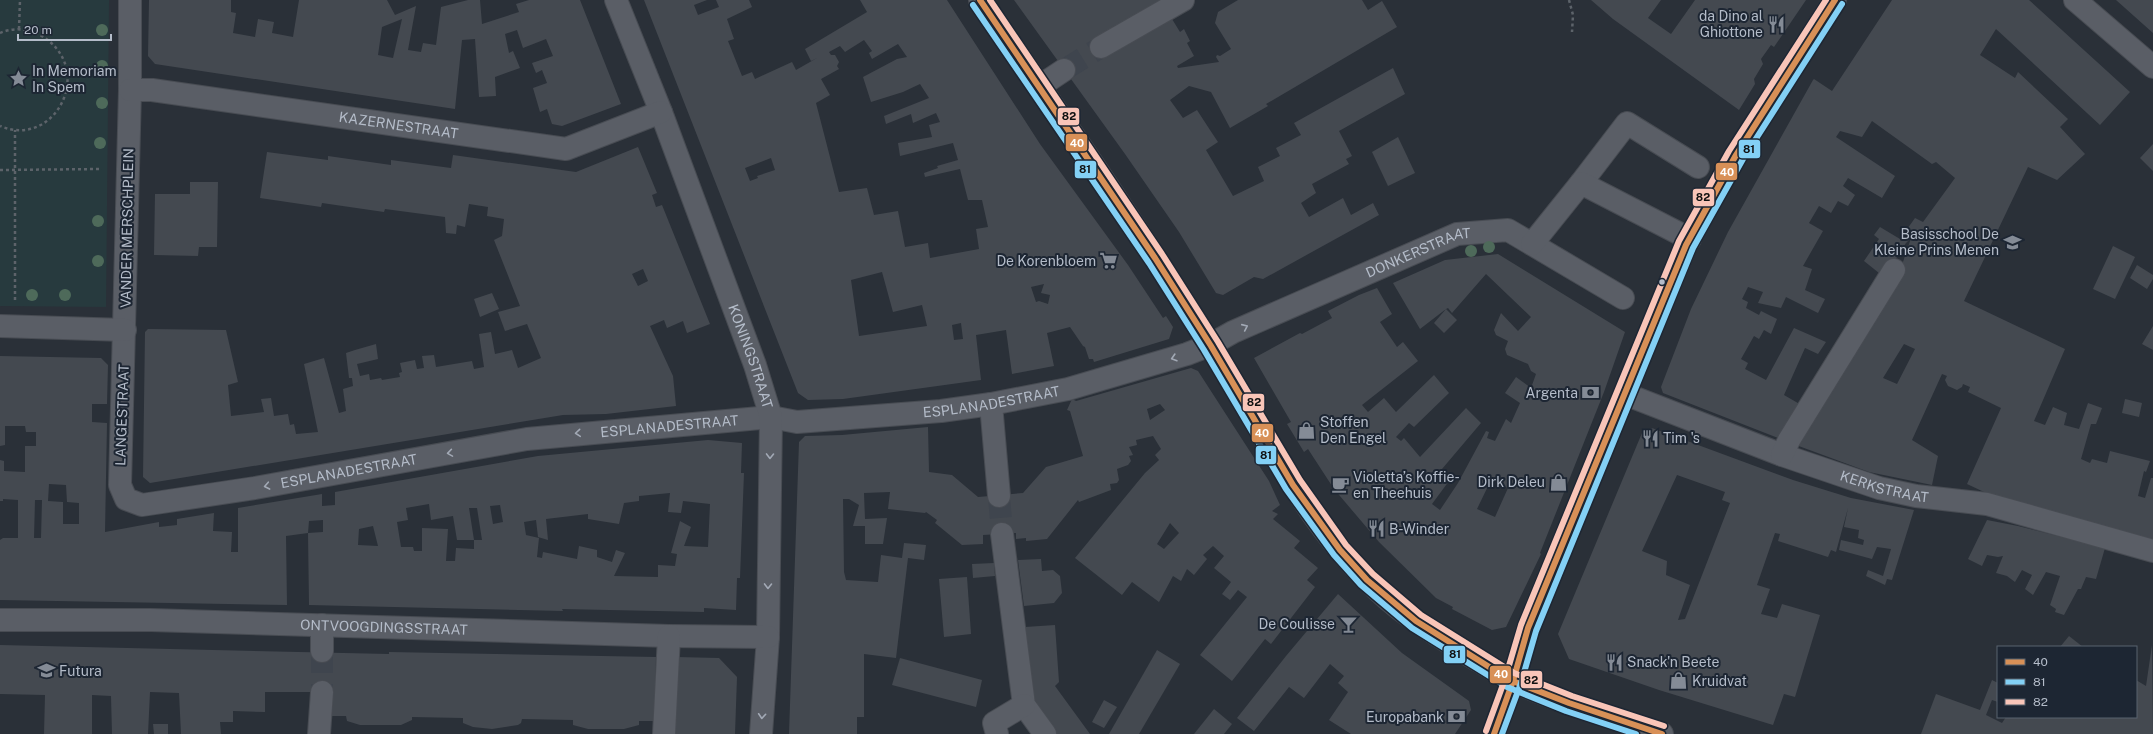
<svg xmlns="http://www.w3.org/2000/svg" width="2153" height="734" font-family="'Public Sans',sans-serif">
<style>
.green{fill:#273a3e}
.building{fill:#444950;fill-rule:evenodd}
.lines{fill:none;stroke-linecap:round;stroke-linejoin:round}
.minor-tunnel{stroke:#3f454e;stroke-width:22;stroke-dasharray:22 11;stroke-linecap:butt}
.minor-casing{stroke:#484c53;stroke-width:24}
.path{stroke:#5d636a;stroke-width:2.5;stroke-dasharray:3 3;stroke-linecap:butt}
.minor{stroke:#5a5e66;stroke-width:22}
.bus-1-casing{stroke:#1d2633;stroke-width:9}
.bus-2-casing{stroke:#1d2633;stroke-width:9}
.bus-3-casing{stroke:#1d2633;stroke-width:9}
.bus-1{stroke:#d89057;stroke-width:6}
.bus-2{stroke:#83d0f5;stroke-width:6}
.bus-3{stroke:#f9c5b8;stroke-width:6}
.tree{fill:#4e6a5a}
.oneway{stroke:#a2a9b5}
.bus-dot{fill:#b4bcc9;stroke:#1d2633;stroke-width:1.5}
.labels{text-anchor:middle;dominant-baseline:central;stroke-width:4;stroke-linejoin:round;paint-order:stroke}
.poi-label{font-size:14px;fill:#b4bcc9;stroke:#1d2633;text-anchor:start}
.street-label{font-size:14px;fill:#b4bcc9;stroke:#1d2633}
.line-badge{stroke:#1d2633;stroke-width:1.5}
.badge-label{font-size:11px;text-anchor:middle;font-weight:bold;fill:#fff}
.pale-badge-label{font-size:11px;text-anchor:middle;font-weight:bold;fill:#111}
</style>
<rect width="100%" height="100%" fill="#2a3038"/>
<!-- green -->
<polygon class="green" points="0,0 109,0 106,307 0,306"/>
<!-- building -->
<g class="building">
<path d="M149,0H231V12L236,13L233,33L255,37L258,19L274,22L272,33L293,37L299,0H387L395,15L416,6L408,50L421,52L423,43L436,45L441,7L468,0H480L482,24L519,12L516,4L529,0H580L621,104L562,126L552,124L547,109L540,112L533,88L547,83L542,70L536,73L532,63L553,56L546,39L523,48L517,30L505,34L509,53L513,51L520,68L495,77L496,96L479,97L475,39L462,40L455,109L155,64L148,56ZM402,19L393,58L378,55L382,27Z"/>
<path d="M644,0H707L694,5L698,15L719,7L716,0H749L752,7L727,19L734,39L728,41L742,76L752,72L755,79L792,62L796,70L817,58L811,61L805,49L867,12L860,0H947L1040,144L1128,265L1163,318L1166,316L1173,327L1169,339L1094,362L1093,359H1089L1085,347L1083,346L1070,327L1047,333L1054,366L1012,374L1006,330L976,335L981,380L843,399L808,400L798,393ZM864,40L872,51L869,53L872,59L898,44L907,57L897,59L863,77L871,102L903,92L920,84L929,98L884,116L886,124L911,114L913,123L936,113L940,122L929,125L932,137L898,143L900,156L953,143L958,160L937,166L938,168L924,173L925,177L960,169L968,200H982L988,227L976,229L979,249L930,258L928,243L905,247L898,211L874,215L867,188L839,192L816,103L830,95L821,79L839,69L837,66L839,62L835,55H831L829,52L840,46L845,52ZM771,158L775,170L757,176L758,178L750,181L745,168ZM882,272L893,312L922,305L927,326L859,336L851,280ZM1044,284L1041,293L1050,295L1048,304L1039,301L1036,302L1031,287ZM961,323L963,339L954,340L952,325Z"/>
<polygon points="1014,0 1170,0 1172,19 1180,32 1184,29 1190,41 1187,43 1194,56 1177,66 1178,68 1219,62 1216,57 1217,55 1220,56 1231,49 1215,23 1218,12 1238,0 1362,0 1368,10 1382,1 1397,27 1266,104 1268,106 1230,128 1211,92 1189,86 1170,100 1183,118 1197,110 1210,130 1218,142 1206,150 1233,196 1264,181 1258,167 1280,156 1276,148 1301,135 1294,123 1393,68 1405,94 1339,131 1352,156 1346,159 1349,164 1312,184 1316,193 1301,203 1309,217 1343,198 1351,215 1373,203 1379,215 1263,279 1254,277 1223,295 1216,293 1179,232 1125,154"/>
<polygon points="1591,0 1661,0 1648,18 1671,34 1695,0 1806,0 1774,47 1771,45 1761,59 1763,64 1754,79 1755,84 1739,110 1613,19"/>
<path d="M1892,0H2029L2130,92L2100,125L1996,29L1980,55L2015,78L2018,72L2068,119L2060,127L2085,154L2057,180L2028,167L1964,301L2065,349L2034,421L2045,425L2053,407L2067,413L2064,425L2079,429L2088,403L2102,408L2096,424H2091L2081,459L2090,463L2092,459L2107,463L2110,451L2150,461L2146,472L2144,471L2138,496L2145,498L2151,478H2153V540L1999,499L1967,484L2001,408L1968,392L1970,387L1963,384L1962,387L1957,390L1948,386L1945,380L1947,376L1942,374L1912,440L1938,456L1932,485L1869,472L1796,445L1900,271L1911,238L1906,243L1884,277L1864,261L1879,239L1874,235L1880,227L1900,239L1915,218L1923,222L1955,178L1936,162L1932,164L1872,121L1862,137L1840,131L1836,137L1895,176L1882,198L1848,178L1843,186L1855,195L1848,206L1838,201L1831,213L1819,206L1809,223L1823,231L1803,266L1812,269L1805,290L1825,299L1818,313L1786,297L1781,308L1758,303L1763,292L1748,287L1742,299L1748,302L1746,308L1759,315L1761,311L1777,319L1771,334L1764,330L1759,339L1754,336L1741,359L1748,363L1745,369L1766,380L1794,328L1826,342L1818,354L1805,348L1784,395L1803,406L1783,440L1663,393L1661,387L1691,309L1728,232L1813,80L1814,79L1832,91ZM1904,344L1915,349L1897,384L1883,378Z"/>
<polygon points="2116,0 2153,0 2153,33 2125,8"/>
<polygon points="1398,137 1415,173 1388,186 1372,152"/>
<polygon points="2153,144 2153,171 2140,158"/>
<path d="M638,147L657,193L652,195L656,207L662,205L710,324L687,333L683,321L667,328L664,320L650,326L673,376L676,406L606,414L563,415L150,483L143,477L145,332L148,329L226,330L238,382L228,385L231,416L264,412L261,399L271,398L274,416L288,414L290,425L294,424L296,434L318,432L304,364L324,358L339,413L346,411L343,389L353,386L352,378H349L346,353L355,350L376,344L378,359L357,364L360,376L369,374L370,380L381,378L382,380L400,377L399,373L402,372L400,363L415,360L417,369L424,368L422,356L434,355L436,367L472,361L474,369L484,367L479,334L491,332L495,354L512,350L518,368L541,358L527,324L505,331L498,312L520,306L494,240L502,236L504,219L487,216L488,207L469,204L465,227L457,225L456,234L446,233L445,217L385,209L384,212L322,203L321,207L260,198L267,152L328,160V156L391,165V160L451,168L453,155L576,172ZM643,269L648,281L638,286L632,274Z"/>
<polygon points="190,182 218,182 217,247 199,247 198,256 154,255 155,194 190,194"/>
<polygon points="2113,246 2135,257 2115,299 2093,289"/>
<path d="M1498,254L1625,332L1604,392L1540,553L1541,554L1506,627L1492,630L1452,609L1453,607L1436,598L1379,542L1334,489L1308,449L1304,452L1287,424L1291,422L1254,358L1300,333L1302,334L1332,318L1328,311L1359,295L1377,288L1392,314L1380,322L1397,347L1403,342L1418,361L1362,405L1368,412L1384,398L1396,412L1434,375L1449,393L1414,427L1409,423L1396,437L1401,441L1404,438L1420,457L1466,408L1481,423L1442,469L1452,477L1432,504L1440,510L1458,483L1486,431L1489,432L1487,438L1495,441L1506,419L1511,423L1520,403L1505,393L1516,377L1531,388L1536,374L1531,371L1528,364L1507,355L1505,349L1508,341L1496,335L1494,330L1501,313L1518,331L1531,317L1486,274L1452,313L1448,308L1446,309L1457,320L1444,333L1434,323L1446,309L1420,329L1393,283L1445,260ZM1491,480L1508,488L1495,517L1477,509Z"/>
<polygon points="2137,265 2153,275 2153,279 2147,289 2130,278"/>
<polygon points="492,293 499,309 480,317 474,299"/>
<polygon points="2153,326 2153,350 2142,344"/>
<path d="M0,356L101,358L108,365L107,404H92V422L107,423L105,532L159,522V527L177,525V519L214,513L213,531L232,532L231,552H238V508L322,494V506L335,505V492L538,456L708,440L742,443L741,473H744L740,578H737L736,610L704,608V612L562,609L563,611L309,605L308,533L323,532V520L309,521L308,533L286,536L287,605L0,600V540L3,538H18V500L3,499V501H0V460L4,461V471L25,472V446H36V432H26L25,426H5V445L0,446ZM49,484L66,485L67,502L79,503V524H63V502L48,501ZM670,493L668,512L681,513L683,501L710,504L708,547L684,546L691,527L680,521L671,553L677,554L675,566L658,565V577L614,576L625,553L616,550L612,562L597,557V550L579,546L577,559L543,552L542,558L537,557L539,538L526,535L524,522L536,520L538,537L548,540L546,519L588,514V519L619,524L624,503L639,501V496ZM35,500H42L41,538H34ZM429,504L431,520L453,516L457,540H474L469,508H477L482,540H474V549L456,548L455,561H446L448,529L422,528V551H414L413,547H401L397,522L408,520L406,508ZM500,505L503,522L493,524L490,506ZM373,526L378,546L358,545L359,529Z"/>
<path d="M1191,368L1198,371L1269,481L1280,505L1272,511L1278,514L1273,519L1300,541L1294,548L1318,568L1307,580L1315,587L1271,644L1265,639L1232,681L1200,655L1247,597L1238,590L1230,600L1222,594L1231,582L1214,568L1224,556L1213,546L1203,555L1207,559L1194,575L1187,569L1181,581L1173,576L1159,602L1132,582L1122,595L1075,558L1145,473L1159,460L1155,455L1161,449L1153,436L1136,440L1137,445L1129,447L1133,455L1129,456L1131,461L1128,465L1117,469L1119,480L1117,483L1110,484L1111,490L1079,502L1078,500L1047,539L1026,541V538L1016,539V533L983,535V544L962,545L935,523L937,520L926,512L925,513L888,509L890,492L864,493L865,519L887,518L883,544H865V526H853L859,505L849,499H843L844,572L846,580L878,582L881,555L902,558L904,543L926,545L924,560L908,558L896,658L864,654V717H857V734H789L799,442L805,436L842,435L928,427L929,472L952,475L978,497L1023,493L1046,467L1083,456L1070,411L1067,410L1072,399L1076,401ZM1160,404L1165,410L1150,420L1147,409ZM1170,523L1179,533L1164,549L1157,544Z"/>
<polygon points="2125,399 2142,403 2139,417 2122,413"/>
<path d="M1652,428L1793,480L1851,498L1914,510L1892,580L1887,579L1885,585L1866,576L1868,570L1883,576L1891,549L1877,547L1872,559L1839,550L1841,540L1863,545L1864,540L1858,538L1859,530L1844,527L1848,508L1836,552L1831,550L1828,557L1778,541L1780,534L1775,533L1757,585L1770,589L1761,614L1777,618L1782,604L1820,615L1795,697L1784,694L1773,725L1659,690L1569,659L1558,634L1642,433ZM1677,475L1725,492L1722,500L1730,503L1685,619L1678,620L1690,585L1666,575L1667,561L1642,551Z"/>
<polygon points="1987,520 2018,526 2105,548 2096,579 2086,577 2081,589 2078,589 2064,615 2055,612 2056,609 2050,605 2060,576 2046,572 2033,595 2025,589 2032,575 2022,570 2015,582 2007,576 1996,573 2003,556 1998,557 1987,555 1982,566 1968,559"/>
<polygon points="1041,559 1042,571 1053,570 1060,576 1062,593 1054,603 1024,606 1018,560"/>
<polygon points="994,563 995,576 973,578 972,564"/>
<polygon points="967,577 971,634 944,637 939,579"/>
<polygon points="1338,594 1402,653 1469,701 1471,710 1455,734 1351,734 1329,720 1348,692 1338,683 1344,676 1330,664 1304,698 1289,687 1254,731 1237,718 1286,656"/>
<polygon points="1055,625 1059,682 1055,686 1090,734 1056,734 1033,702 1025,627"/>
<polygon points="2069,636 2083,647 2060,647"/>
<polygon points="0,645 389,654 389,652 656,657 655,689 664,689 663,721 639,721 639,725 624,729 588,729 573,725 573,720 522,719 521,723 518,725 492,729 473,727 463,723 463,718 412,717 412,720 401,725 360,725 347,721 346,716 330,716 331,692 265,692 265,712 233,711 233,722 220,722 221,734 181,734 179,693 150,692 148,734 112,734 111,696 92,695 92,734 44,734 45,695 0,694"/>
<polygon points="2152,645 2153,734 1921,734 1936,694 1980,710 1992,680 1998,683 1998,702 1992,700 1986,715 2002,723 2006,717 2136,717 2136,680 2146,686"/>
<polygon points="1157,650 1180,664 1139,734 1109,734"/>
<polygon points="676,657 719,658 737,677 735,734 674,734"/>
<polygon points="900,658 982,680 976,707 892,685"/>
<polygon points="1104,700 1117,707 1104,728 1092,722"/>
<polygon points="1214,709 1232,724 1224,734 1194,734"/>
<polygon points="153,724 168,724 168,734 154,734"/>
</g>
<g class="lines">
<!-- minor-tunnel -->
<g class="minor-tunnel">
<polyline points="1064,70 1101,47"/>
<polyline points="999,496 1002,534"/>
<polyline points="322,651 322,692"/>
</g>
<defs>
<g id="minor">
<path id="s1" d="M130,0V90L120,485L126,499L142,505L255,488L527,439L771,417L797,422L941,411L991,404L1068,389L1187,354L1210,345L1233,332L1457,234L1508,230L1623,298"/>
<path id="s2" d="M616,0L661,112L755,365L771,417L768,637L761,734"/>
<path d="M980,0C1059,114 1138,228 1211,346C1267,437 1312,538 1397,607C1422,627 1451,644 1479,661C1491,668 1503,676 1515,682C1562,703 1613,718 1662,734"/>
<polyline points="2075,0 2153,67"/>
<polyline points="1101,47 1183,0"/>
<polyline points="1040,86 1064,70"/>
<path id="s3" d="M130,90H152L566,149L661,112"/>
<polyline points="1581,183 1627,123 1698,167"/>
<polyline points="1532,244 1581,183 1690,239"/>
<polyline points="0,326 125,330"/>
<path id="s4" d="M1625,394L1782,455L1879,488L1916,496L1987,504L2153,551"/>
<polyline points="991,404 999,496"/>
<polyline points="1782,455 1789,440 1894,270"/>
<polyline points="1002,534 1024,705 1045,734"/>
<path id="s5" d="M0,620H151L669,636L768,637"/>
<polyline points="322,651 322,625"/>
<polyline points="319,734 322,692"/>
<polyline points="664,734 669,636"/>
<polyline points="997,734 994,723 1024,705"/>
<polyline points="1494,734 1513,681 1528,628 1686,245 1736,155 1835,0"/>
</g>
</defs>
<!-- minor casing -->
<use href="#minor" class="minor-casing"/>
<!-- path -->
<g class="path">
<polyline points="1569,0 1573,15 1572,32"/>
<polyline points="19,29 20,0"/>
<path d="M0,33C11,28 27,28 38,34C98,65 57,150 0,126"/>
<polyline points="0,170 102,169"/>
<polyline points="15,300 15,130"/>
</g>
<!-- minor -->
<use href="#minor" class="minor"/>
<defs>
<g id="bus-1">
<polyline points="980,0 1155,258 1211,346 1293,485 1340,550 1367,580 1416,621 1510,680 1569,703 1662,734"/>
<polyline points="1494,734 1513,681 1528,628 1686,245 1736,155 1835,0"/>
</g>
<g id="bus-2">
<polyline points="973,5 1149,263 1204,350 1286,489 1334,555 1361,585 1412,628 1507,687 1566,711 1636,734"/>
<polyline points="1502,734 1521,683 1536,631 1693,248 1743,159 1842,4"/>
</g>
<g id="bus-3">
<polyline points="990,0 1162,254 1218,342 1300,480 1346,545 1373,574 1421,615 1514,673 1572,696 1664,726"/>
<polyline points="1486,731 1505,679 1521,625 1679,241 1729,151 1826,0"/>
</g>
</defs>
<!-- bus-1 casing -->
<use href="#bus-1" class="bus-1-casing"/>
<!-- bus-2 casing -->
<use href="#bus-2" class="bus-2-casing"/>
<!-- bus-3 casing -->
<use href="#bus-3" class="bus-3-casing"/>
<!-- bus-1 -->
<use href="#bus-1" class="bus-1"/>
<!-- bus-2 -->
<use href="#bus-2" class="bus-2"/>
<!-- bus-3 -->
<use href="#bus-3" class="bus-3"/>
</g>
<!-- trees -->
<g class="tree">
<circle cx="102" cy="30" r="6"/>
<circle cx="102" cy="66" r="6"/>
<circle cx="102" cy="103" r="6"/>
<circle cx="100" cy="143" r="6"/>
<circle cx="98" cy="221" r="6"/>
<circle cx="1489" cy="247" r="6"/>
<circle cx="1471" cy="251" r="6"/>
<circle cx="98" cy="261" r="6"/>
<circle cx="32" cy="295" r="6"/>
<circle cx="65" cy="295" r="6"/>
</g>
<!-- one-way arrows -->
<defs><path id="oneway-chevron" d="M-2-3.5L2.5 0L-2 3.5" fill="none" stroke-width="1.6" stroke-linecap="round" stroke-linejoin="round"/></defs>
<g class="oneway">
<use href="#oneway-chevron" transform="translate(1245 327) rotate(-24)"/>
<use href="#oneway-chevron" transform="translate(1174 358) rotate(163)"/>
<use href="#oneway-chevron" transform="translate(578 433) rotate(175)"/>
<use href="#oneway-chevron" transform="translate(450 453) rotate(171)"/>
<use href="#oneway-chevron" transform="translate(770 456) rotate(91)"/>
<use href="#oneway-chevron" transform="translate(267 486) rotate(169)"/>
<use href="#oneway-chevron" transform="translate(768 586) rotate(91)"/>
<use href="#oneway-chevron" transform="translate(762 716) rotate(94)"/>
</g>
<!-- icons -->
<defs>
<symbol id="restaurant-bare" viewBox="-9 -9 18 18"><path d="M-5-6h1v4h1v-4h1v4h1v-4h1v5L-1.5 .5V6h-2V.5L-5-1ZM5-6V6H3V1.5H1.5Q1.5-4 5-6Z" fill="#848b96" stroke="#1d2633" stroke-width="2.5" paint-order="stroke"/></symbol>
<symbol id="sight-bare" viewBox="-9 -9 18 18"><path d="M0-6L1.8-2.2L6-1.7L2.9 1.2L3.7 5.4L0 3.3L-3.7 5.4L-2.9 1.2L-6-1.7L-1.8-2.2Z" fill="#848b96" stroke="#1d2633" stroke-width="2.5" paint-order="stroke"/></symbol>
<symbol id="school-bare" viewBox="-9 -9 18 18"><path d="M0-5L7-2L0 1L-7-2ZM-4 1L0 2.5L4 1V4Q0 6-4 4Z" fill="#848b96" stroke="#1d2633" stroke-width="2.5" paint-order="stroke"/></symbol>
<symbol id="supermarket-bare" viewBox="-9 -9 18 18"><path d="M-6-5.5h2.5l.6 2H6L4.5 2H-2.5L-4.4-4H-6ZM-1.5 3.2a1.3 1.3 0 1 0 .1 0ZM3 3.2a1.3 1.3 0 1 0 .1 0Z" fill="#848b96" stroke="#1d2633" stroke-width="2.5" paint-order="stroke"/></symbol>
<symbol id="bank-bare" viewBox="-9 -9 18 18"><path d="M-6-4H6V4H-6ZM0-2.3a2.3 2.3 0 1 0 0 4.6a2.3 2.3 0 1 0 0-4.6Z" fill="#848b96" stroke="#1d2633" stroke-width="2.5" paint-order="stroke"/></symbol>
<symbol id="shop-bare" viewBox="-9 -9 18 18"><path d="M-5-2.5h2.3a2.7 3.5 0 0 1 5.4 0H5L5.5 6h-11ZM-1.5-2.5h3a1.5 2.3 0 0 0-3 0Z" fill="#848b96" stroke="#1d2633" stroke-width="2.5" paint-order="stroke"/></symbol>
<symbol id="cafe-bare" viewBox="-9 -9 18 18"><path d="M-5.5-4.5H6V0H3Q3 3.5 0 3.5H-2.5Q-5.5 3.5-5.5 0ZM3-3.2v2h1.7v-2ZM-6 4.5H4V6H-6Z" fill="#848b96" stroke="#1d2633" stroke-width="2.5" paint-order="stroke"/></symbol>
<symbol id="bar-bare" viewBox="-9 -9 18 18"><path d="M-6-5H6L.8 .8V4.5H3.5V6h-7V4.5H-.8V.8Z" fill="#848b96" stroke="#1d2633" stroke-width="2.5" paint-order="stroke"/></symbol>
</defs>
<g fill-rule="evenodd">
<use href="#restaurant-bare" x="1764" y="12" width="25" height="25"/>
<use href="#sight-bare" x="6" y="66" width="25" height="25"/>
<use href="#school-bare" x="2000" y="230" width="25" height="25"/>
<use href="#supermarket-bare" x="1096" y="248" width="25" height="25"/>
<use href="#bank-bare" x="1578" y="380" width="25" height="25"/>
<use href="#shop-bare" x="1294" y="418" width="25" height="25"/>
<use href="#restaurant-bare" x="1638" y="426" width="25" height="25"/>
<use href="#shop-bare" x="1546" y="470" width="25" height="25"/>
<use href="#cafe-bare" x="1328" y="472" width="25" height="25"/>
<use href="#restaurant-bare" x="1364" y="516" width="25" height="25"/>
<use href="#bar-bare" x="1336" y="612" width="25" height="25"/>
<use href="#restaurant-bare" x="1602" y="650" width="25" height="25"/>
<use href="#school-bare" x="34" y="658" width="25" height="25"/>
<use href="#shop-bare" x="1666" y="668" width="25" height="25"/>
<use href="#bank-bare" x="1444" y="704" width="25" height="25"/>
</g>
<!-- markers -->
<circle class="bus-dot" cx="1662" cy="282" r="3.5"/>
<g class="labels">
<!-- poi labels -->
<g class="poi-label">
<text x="1763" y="16" text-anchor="end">da Dino al<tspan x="1763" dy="16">Ghiottone</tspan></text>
<text x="32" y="71">In Memoriam<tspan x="32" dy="16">In Spem</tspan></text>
<text x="1999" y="234" text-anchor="end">Basisschool De<tspan x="1999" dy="16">Kleine Prins Menen</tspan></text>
<text x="1096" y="261" text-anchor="end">De Korenbloem</text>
<text x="1578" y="393" text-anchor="end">Argenta</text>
<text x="1320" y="422">Stoffen<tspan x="1320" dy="16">Den Engel</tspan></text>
<text x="1663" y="438">Tim 's</text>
<text x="1353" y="477">Violetta’s Koffie-<tspan x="1353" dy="16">en Theehuis</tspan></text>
<text x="1545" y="482" text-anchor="end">Dirk Deleu</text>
<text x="1389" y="529">B-Winder</text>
<text x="1335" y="624" text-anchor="end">De Coulisse</text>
<text x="1627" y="662">Snack'n Beete</text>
<text x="59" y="671">Futura</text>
<text x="1692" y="681">Kruidvat</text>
<text x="1444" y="717" text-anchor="end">Europabank</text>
</g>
<!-- street labels -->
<g class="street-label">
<text stroke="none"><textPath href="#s3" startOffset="271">KAZERNESTRAAT</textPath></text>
<text transform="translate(127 228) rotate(-89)">VANDER MERSCHPLEIN</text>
<text stroke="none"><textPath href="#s1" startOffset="1830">DONKERSTRAAT</textPath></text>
<text stroke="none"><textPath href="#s2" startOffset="381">KONINGSTRAAT</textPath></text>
<text stroke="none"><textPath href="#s1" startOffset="1375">ESPLANADESTRAAT</textPath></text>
<text transform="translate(122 415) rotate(-88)">LANGESTRAAT</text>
<text stroke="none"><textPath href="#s1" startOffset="1051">ESPLANADESTRAAT</textPath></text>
<text stroke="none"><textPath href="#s1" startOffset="727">ESPLANADESTRAAT</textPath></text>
<text stroke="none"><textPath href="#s4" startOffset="276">KERKSTRAAT</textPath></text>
<text stroke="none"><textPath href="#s5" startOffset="384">ONTVOOGDINGSSTRAAT</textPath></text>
</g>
</g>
<g class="line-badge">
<rect x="1057" y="107" width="23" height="19" rx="4" fill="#f9c5b8"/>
<rect x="1065" y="133" width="23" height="19" rx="4" fill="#d89057"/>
<rect x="1738" y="139" width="23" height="20" rx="4" fill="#83d0f5"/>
<rect x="1074" y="160" width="23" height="19" rx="4" fill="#83d0f5"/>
<rect x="1715" y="162" width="23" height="19" rx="4" fill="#d89057"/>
<rect x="1692" y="188" width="23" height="19" rx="4" fill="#f9c5b8"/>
<rect x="1242" y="393" width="23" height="19" rx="4" fill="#f9c5b8"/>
<rect x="1251" y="423" width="23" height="20" rx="4" fill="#d89057"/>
<rect x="1255" y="445" width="22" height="20" rx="4" fill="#83d0f5"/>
<rect x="1443" y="645" width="23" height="19" rx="4" fill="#83d0f5"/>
<rect x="1489" y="665" width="23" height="19" rx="4" fill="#d89057"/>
<rect x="1520" y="670" width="23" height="19" rx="4" fill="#f9c5b8"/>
</g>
<g class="badge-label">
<text x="1077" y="147">40</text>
<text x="1727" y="176">40</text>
<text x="1262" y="437">40</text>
<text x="1501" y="678">40</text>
</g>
<g class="pale-badge-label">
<text x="1069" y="120">82</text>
<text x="1749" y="153">81</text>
<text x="1085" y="173">81</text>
<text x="1703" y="201">82</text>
<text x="1254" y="406">82</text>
<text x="1266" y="459">81</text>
<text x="1455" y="658">81</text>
<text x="1531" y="684">82</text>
</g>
<!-- legend -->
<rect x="1997" y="646" width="140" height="72" fill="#1d2633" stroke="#59626f"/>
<rect x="2005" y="659" width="20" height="6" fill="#d89057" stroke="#59626f"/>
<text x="2033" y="666" font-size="12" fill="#b4bcc9">40</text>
<rect x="2005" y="679" width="20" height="6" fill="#83d0f5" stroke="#59626f"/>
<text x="2033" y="686" font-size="12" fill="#b4bcc9">81</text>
<rect x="2005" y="699" width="20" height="6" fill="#f9c5b8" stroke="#59626f"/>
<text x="2033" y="706" font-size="12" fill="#b4bcc9">82</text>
<!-- scale -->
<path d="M18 34v6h93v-6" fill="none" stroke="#b4bcc9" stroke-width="2"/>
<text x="24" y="34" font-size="12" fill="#b4bcc9" stroke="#1d2633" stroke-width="3" paint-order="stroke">20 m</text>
</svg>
